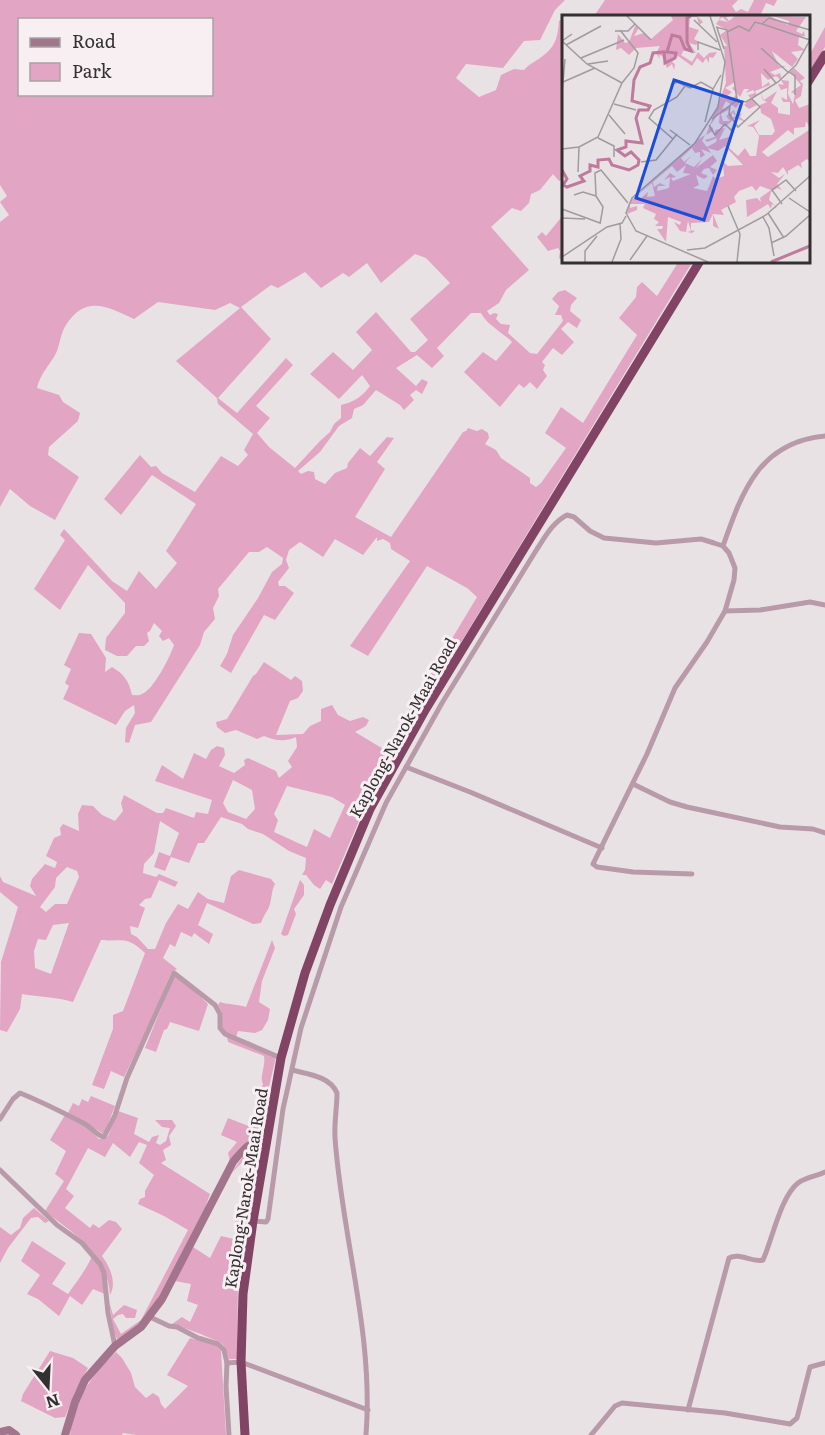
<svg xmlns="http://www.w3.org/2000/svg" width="825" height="1435" font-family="Literata,serif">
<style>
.green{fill:#e2a5c3;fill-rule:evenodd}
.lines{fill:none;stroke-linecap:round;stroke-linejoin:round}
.street{stroke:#b99aa9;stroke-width:5}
.secondary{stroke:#a3758c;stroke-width:8}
.highway{stroke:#824465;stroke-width:9}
.labels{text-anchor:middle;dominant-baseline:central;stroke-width:6;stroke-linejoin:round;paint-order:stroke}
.street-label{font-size:16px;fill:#333031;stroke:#f7eff2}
.inset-river{fill:none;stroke:#bf7b9e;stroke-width:3}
.inset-road{fill:none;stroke:#a09b9d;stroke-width:1.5}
.view{fill:#1d4ed8;fill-opacity:0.15;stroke:#1d4ed8;stroke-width:3}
.inset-edge{fill:none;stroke:#333031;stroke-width:3}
</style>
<rect width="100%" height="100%" fill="#e9e2e5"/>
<!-- green -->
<g class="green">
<path d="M0,0H565L555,10L540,40L524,41L503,68L466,64L456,78L479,97L496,90L501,75L514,69L524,70C530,63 537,61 544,55C556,46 558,35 559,21L564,17V179L559,181L553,174L540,190L531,194L529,203L521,211L512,208L491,227L529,270L506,290L499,303L487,311L490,315L494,313L498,314L496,319L501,324L510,325L508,333L530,353L537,354L563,321L561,315H555L559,306L552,299L558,292L565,290L577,298L571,305L570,311L581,320L577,328L568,322L561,329L574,342L562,355L553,348L542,362L545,365L543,370L547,376L537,389L530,382L524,388L519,384L500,407L464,372L483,352L496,361L512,342C502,332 487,325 481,313H471L437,348L444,356L432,368L417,355L396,368L416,386L422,379L428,382L422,394L416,390L410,395L414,400L404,410L400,405L376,390L363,405L354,409L352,418L339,426L320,452L298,471L301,474L308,471L314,472L315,479L325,484L335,473L347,468L348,463L360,448L370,456L387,437L394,438L377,462L385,469L355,517L391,537L463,432L466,431L468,428L477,431L482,429L488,433L489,438L485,444L496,450L501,458L530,478V483L536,487L541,483L566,448L545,433L561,407L583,423L637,335L619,318L636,297L637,287L642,282L657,296L679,261H693L396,749L365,807L332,884L326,880L320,889L314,885L306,875H302L305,870L306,858L289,851L263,834L248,829L242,824L221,817L204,843H198L189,863L171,857L165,871L154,867L159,852L170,856L179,833L160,821L154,853L144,864L143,873L156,877L159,874L178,882L175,887L159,880L151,898L145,899L139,905L145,908L138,928L130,926L131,934L137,937L148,949H155L166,923L178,904L188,909L198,892L208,899L224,903L231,876L239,870L271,879L275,884C271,892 272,897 270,904C268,911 264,914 261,923L253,924L207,903L198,925L213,934L209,944L194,933L192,937L181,932L175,947L170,944L163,958L177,969L171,973L148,1027L124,1077L111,1071L104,1089L92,1085L113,1029V1015L123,1011L145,953C126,935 123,942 101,940L73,1002C56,997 39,997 22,994L20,1009L7,1032L0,1030L1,962L18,907L0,892V876L3,882L36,896L30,886L32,879L45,864L55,868L57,862L46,856L54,838L61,835L60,828L63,824L79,831L78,814L82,805L93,806L102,815L115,821L123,811L121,803L124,795L157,813H163L166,808L194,818L196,812L208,814L212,800L155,781L162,765L183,779L194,753L206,759L211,750L217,746L224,748L225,755L219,766L234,773L245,765L244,760L248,758L276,771L279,778L292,767L288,761L297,747L296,737C285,742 276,741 264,736L257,739L236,730L225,733L217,727L216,722L227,719L253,676L256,674L264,662L291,680L295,676L302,681L303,691L298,698L290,701L276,735L303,734L310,726L321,721V709L332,705L338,715L350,721L363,717L369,720L366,726L355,732L385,750L477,597L467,588L427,566L368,656L350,646L410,561L391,549L390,543L383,539L377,541V537L363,555L335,539L323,557L300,542L289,550L286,560L289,568L278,582L279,586H285L294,593L275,620L264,615L231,673L220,666L227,654L233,635L258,598L272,572L282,564L283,558L267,547L259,552H249L218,589L219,596L213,608L215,619L204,632L200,645L151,722L135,725L129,743L125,742L126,728L135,713L134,705L125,711L116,725L63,699L69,686L65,683L71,669L64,665L79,633L91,634L106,658L105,672L112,667C124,674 129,681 132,695C135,695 139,696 142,694C154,689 170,657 174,645L169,638L163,641L159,636L162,631L154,623L150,631L147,633L149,641L144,646H136L127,656H117L105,650L106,638L125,613V603L88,565L60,610L34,589L65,540L60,535L64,529L112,581L127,591L139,571L156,589L177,563L166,551L196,504L152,475L121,515L104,499L140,455L151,467L156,466L162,473L195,492L221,456L238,466L248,455L244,450L253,434L218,404L217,398L176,361L240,308L230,303L215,310L158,302L134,319C108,307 86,294 66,325C61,332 60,343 57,351C50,366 42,370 37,388L59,395L63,402L80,413L78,421L49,447L48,455L79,477L55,520L30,506L10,489L0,507V222L9,215L0,202L7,196L0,185ZM20,20H212V94H20ZM415,254L426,258L450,283L410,319L428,340L415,352H411L376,312L356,332L372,350L353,370L333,352L310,374L339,399L362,375L370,386C363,396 354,402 341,405V418L334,424L330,432L320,441L295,468L269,447L257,433L270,418L256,406L293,365L286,358L237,413L218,398L271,339L241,307L271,285L278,288L305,272L321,288L343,273L349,277L367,263L381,283ZM233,780L252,790L255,809L246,819L228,812L223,803ZM287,786L332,797L345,805L330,838L314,829L307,847L274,832L278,820L274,814ZM67,867L77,871L79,877L67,904H55L46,912L40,907L55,887L56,878ZM69,923L51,974L35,968L34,951L38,939L46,940L53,925Z"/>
<polygon points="605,0 738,0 732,6 736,12 741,9 748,12 754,0 777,0 774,6 766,3 760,16 594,16"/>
<polygon points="825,27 825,47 809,74 809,56"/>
<polygon points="564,214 564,261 566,261 565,262 559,258 560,251 558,248 548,251 537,237 542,232 546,236"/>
<polygon points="300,880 304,885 304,895 294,909 296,914 288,935 284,936 281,934"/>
<path d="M272,940L275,948L262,981L259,1002L270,1009L268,1020L262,1030L255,1033L238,1031L236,1037L226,1033L222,1028V1012L218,1005L220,1002C230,1005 237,1004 246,1007Z"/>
<polygon points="174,976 178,976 208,1004 199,1031 170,1022 167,1029 164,1030 156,1052 145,1048"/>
<path d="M227,1037L276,1057L257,1138C243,1141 237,1150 230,1161L228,1153L237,1142L221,1135L228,1118L251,1127L263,1084C259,1076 266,1066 264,1056L228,1042Z"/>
<polygon points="91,1096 115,1106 104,1134 68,1113 73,1103 79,1106 82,1099 88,1102"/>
<path d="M118,1111L138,1118L134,1134L149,1142L152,1137L159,1135L156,1143L160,1145L166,1141L170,1128L162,1127L155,1120H172L176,1126L169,1136L171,1145L163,1150L166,1160L161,1163L210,1194L205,1208L148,1317L123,1337L117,1339L114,1332L109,1301L113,1315L124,1305L137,1310L135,1318H126L123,1314L118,1315L113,1319L121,1334L141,1320L188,1230L164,1216L138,1204L140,1199L145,1197V1191L154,1175L139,1163L147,1145L139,1142L130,1157L113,1143L105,1157L88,1148L66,1189L74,1196L65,1208L90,1228L93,1224L99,1228L109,1220L116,1222L122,1229L102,1256C110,1267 117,1282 110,1295C107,1252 76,1236 45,1211L64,1181L55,1174L66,1151L50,1140L65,1115L89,1129L99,1139H104L108,1136Z"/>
<path d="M257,1146L238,1277L237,1359H229C227,1353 226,1347 221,1343C217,1340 178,1325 172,1324L182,1317L190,1322L198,1305L187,1301L191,1284L175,1281L193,1247L210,1258L221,1236L234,1239L236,1218L242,1216L250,1159L243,1161L231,1174C239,1163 244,1151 257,1146Z"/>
<polygon points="34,1208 49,1221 45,1223 38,1217 31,1218 8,1248 0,1263 0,1227 11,1235 20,1228 23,1218"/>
<path d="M32,1241L66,1263L52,1284L68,1294C77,1281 86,1270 92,1256L102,1272L105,1294L93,1289L82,1305L70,1296L59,1316L38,1299L27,1294L40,1275L21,1261Z"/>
<path d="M190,1338L217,1346L221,1351L226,1435H136L123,1433L122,1435H70C75,1399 90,1377 116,1352L122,1358L131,1373L135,1387L146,1398L153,1393L159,1397L161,1404L165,1409L188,1386L167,1375Z"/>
<polygon points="50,1351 73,1358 88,1368 75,1392 65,1417 55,1418 21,1401 23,1394"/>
</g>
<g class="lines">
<!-- street -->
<g class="street">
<path d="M723,546C742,492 759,442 825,436"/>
<polyline points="725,611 760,610 810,602 825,605"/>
<polyline points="406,767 470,792 602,848"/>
<polyline points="633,784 670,802 687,807 780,827 813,829 825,833"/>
<path d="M292,1070C307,1074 330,1076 337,1093C337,1108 334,1123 335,1138C342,1237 374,1335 366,1435"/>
<path d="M0,1119L13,1099L20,1093C42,1102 64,1113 85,1124C92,1128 97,1136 104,1137L115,1115L127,1078L174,973L215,1005L220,1014V1028L225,1034L281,1058"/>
<polyline points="0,1170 57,1225 82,1243 100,1264 104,1273 108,1313 115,1346"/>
<path d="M253,1221L266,1222L268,1219L283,1109L301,1028L341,907L386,803L442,703L537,549C545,537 553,522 567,515L574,517L590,531L604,538L656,543L701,539L714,543L723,546L729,553L735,568L734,580L725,611L707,642L675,688L647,754L593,864L597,867L633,872L692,874"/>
<polyline points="150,1317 169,1326 177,1327 198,1338 218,1344 224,1350 227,1363 226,1386 229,1435"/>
<polyline points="227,1363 241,1362 368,1410"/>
<path d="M688,1410L729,1258C740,1252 752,1263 763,1260C772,1240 781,1196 798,1183C806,1177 817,1176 825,1172"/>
<polyline points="591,1435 615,1406 622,1403 725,1413 790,1424 797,1418 810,1367 825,1363"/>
</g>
<!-- secondary -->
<g class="secondary">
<polyline points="0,1432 9,1430 16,1435"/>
<path d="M65,1435L75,1402L85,1380L115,1346L141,1327L162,1299L233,1162C245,1148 247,1142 267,1141"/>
</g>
<!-- highway -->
<g class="highway">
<polyline points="808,82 825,55"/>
<polyline points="245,1435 241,1362 243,1294 253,1221 281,1058 305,973 330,905 370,809 424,712 700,261"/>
</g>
</g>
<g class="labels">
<!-- street labels -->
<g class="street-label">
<text transform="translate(402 727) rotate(-61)">Kaplong-Narok-Maai Road</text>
<text transform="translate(245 1188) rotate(-81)">Kaplong-Narok-Maai Road</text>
</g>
</g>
<!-- overview -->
<g transform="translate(562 15)">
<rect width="248" height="248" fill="#e9e2e5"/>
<path d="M109,1H135L141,7L137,10L135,2H128L127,12L137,15L132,24L137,27L134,30L127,28L134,38L122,35L119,40L130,47L136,37L142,43L147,38L155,37L151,43L147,42V48L144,43L141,48L135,43L130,51L116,41L110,47L113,49L112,55L110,49L105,53L100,41L97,40L98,44L94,38L98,31L74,33L67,40L59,33L54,35L56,19L63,28L67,27L73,11L77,13L72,21L82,18L89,24L111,5ZM158,1H169L164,2L167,6L173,1H208L226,10L227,6L211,1L244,2L234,16L240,19L242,16L243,21L237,22L236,30L243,35L229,37L236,44L230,52L210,36L217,51H224L208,57L213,60L218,58L220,65L227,66L226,79L231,89L233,79L229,77L239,70L228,57L232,53L243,63L238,66L241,69L239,81L233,85L237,93L248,89L247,111L244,106L243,112L232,113V120L226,115L200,137L206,142L247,115V146L245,144L239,148L240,153L236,150L226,156V160L221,152L216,158L209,157L217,163L223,159L215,169L220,175L215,173L209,177L207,185L215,192L210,195L214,191L210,189L209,194L206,189L185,202L184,185L195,183L199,187L198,183L209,175L198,171L194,176L190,171L177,176L172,182L174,187L159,195L162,200L151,199L157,214L151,211V199L147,207L129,208V215L133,216L130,218L125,217L129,216L126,206L124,217L118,216L112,207L118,210L119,207L106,202L104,227L95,214H87H100L101,211H93L97,207L92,204L94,199L81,193L83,189H68V193L75,191V195L65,199L66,191L70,183L77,185L86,177L85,182L93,181L90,168L72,183L138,123L143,120L140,126L145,132L154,127L155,123L145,127L143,125L153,122V115L163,113L157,125L170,121L164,130L176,141L183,133L188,141H194L197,121L191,112L185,111L198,105L192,111L197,120H210L213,116L209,104L199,98L198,90L205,87L201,85L198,77L202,85L215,76L209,88L216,93V98L228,100V87H221L219,82L225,85V73L219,75L216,69L222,70L219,65L214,61L206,65L199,58L200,72L207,67L208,70L193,76L195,81L189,82L195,90L187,94L182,90L189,84L186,80L193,78L191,75L184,78L187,74H182L178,82L170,73L173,71V67L163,73L170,77L164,82L170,84L175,79L177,89L174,93L164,86L160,94L167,92L168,94L159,99L161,106H168L164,101L172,95L174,101L170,97V103L180,98L178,102L184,107L173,103L163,112L157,108L158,96L148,111L151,113V116L144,120L164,68L162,31H165L158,20L165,15L154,9L157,5L166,7L160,2L157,5ZM163,131L181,150L166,151L161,147L162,161L154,164L151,161L145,176L131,173L137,170L134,160L142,164L146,161L139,158L142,154L147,153L151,160L155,155L148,152L155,146L151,140L134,153L141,143L132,152L123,148L129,141L122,147L119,143L130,133L133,138L138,137V143L143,140L139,134L149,138L146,133L156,136ZM124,150L121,158L129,159L111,166L109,163L114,162L108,158L102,165L108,162L107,173L95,176L96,171H104L98,168L92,172L91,167L99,160L110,151L115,157Z" fill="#e2a5c3" fill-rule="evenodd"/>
<path class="inset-river" d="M0,155L5,164L1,170L5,172L22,166L18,161L28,156V150L36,152V145L47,144L50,150L67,155L76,150L77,145L69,137L63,141L55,135L64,132V126L80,128L74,103L77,95H86L88,91L70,86L72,65L78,52L88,48L91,38L102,37L103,48L113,43L114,38L105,37L110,20L118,22L123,34L129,36L125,27V3L129,1M209,247L248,231"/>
<path class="inset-road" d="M65,1L89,25M132,5L155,27M200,9L248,25M154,12L165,15L175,85M155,13L162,34M53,16H66L73,9M165,17L177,11L187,16L193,7L200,9L207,3L248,15M10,19L0,26L25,49L60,68M4,30L39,11M199,33L227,58M136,35V27L158,35M19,43L62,25M26,49L46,46M202,54L214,68M227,57L233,61V80M1,67L33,53M109,70L115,67L128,73L139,67L151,74L159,60M0,78L3,44M175,85L184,87L216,67L234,50L248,25M52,89L74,95M168,91L167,99L176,112L198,92L190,84M47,100L63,119M150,104L175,85M143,107L151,74M147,110L153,120L163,109L169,115L174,111M108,115L128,130M36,123L52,131V142M111,124L87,103L92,95L115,82L123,71M0,134L17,132L36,122L60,68L72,53L76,38L58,15M79,147L94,145L115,119M16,157L17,132M12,180L21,177L34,181M34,181L33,158L39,155L66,188M34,181L41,192L38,209M227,183L248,197M220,189L210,175L224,165L234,176M166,191L178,219L175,247M0,194L38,208M206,198L222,223M201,202L207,213L212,241M0,203L23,204M209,228L224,221L248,200M125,235L143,233L204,200L248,161M0,242L45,212L60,208L64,201M68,245L85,221M23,247V236L35,221M50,247L59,224L58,209M146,247L74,216L64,198L70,183L133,128L156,92L163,47L148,1"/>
<path class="view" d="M112,65L180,87L142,205L74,183Z"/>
<rect width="248" height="248" class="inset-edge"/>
</g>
<!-- legend -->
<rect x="18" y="18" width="195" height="78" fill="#f7eff2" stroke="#a9a3a5" stroke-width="1.5"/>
<rect x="30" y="38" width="30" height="9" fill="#a3758c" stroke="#a9a3a5" stroke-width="1.5"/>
<text x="72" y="48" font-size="18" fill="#333031">Road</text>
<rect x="30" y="63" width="30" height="18" fill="#e2a5c3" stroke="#a9a3a5" stroke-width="1.5"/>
<text x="72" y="78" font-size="18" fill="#333031">Park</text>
<!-- north arrow -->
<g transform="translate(48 1387) rotate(162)" stroke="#f7eff2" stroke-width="4.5" paint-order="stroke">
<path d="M0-4.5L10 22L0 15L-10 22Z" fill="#333031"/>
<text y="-9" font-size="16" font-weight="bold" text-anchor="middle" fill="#333031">N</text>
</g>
</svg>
